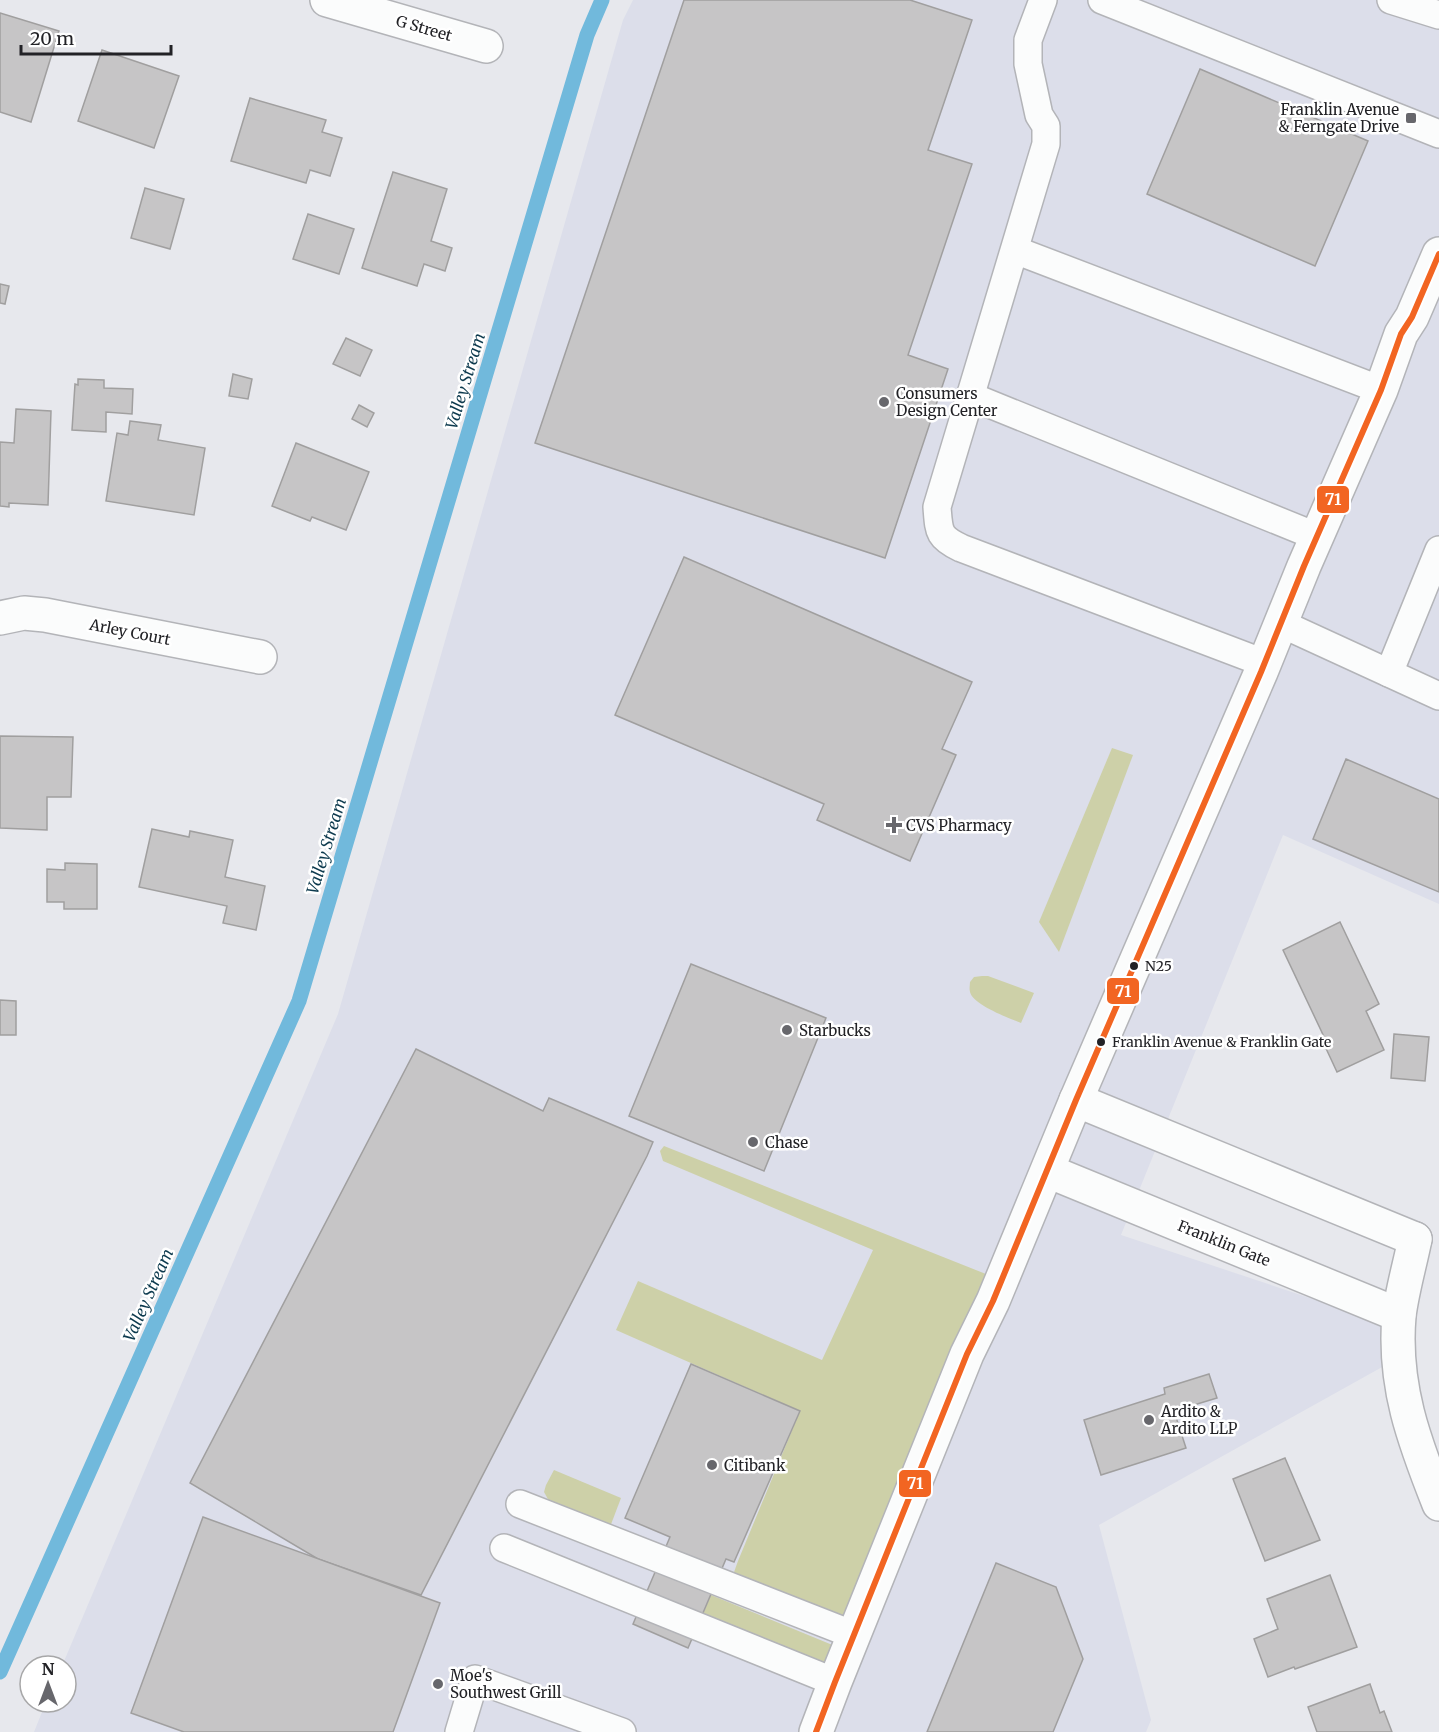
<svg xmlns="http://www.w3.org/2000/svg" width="1439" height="1732" font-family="Merriweather,serif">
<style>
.built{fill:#dcdeea}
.green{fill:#cdd0a8}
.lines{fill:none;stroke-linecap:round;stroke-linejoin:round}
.stream{stroke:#71b9dc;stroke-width:15}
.building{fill:#c6c5c6;stroke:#a09f9f;stroke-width:1.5}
.lane-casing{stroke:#b3b4b8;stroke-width:30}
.street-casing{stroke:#b3b4b8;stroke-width:36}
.secondary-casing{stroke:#b3b4b8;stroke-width:36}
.lane{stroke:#fbfcfc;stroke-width:27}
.street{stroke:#fbfcfc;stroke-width:33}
.secondary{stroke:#fbfcfc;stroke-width:33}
.bus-1-casing{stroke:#fff;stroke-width:10}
.bus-1{stroke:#f26522;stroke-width:6}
.poi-dot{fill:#67676c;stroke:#fff;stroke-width:2}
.bus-dot{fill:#222226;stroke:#fff;stroke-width:2}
.labels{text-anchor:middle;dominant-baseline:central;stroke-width:5;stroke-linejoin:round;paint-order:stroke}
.bus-label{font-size:14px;fill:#222226;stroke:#fff;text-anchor:start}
.street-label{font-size:15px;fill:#222226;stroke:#fff}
.poi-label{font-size:15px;fill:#222226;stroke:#fff;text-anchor:start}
.water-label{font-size:16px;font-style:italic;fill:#0d3a4e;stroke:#fff}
.line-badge{stroke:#fff;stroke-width:2}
.badge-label{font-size:16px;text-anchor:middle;font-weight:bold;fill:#fff}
</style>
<rect width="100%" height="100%" fill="#e7e8ed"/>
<!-- built -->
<polygon class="built" points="633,0 1439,0 1439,904 1283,835 1121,1235 1382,1322 1384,1366 1099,1525 1151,1720 1146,1732 34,1732 46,1702 66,1702 66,1666 62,1666 338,1014 623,20"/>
<!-- green -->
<g class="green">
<polygon points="1112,748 1133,755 1059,952 1039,922"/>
<path d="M982,976H988L1034,993L1021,1023C1009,1018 973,1005 970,992C969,988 970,985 970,982L974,977Z"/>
<polygon points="664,1146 1001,1280 854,1635 729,1586 738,1561 800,1411 616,1330 638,1281 822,1360 873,1250 663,1161 660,1151"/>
<polygon points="554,1470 621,1498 610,1527 549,1501 544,1492 546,1485"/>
<polygon points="711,1595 847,1651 835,1682 698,1626"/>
</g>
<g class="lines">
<!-- stream -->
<polyline class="stream" points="0,1672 299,1001 587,35 602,0"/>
</g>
<!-- building -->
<g class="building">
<polygon points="684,0 910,0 972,20 928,150 972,164 908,355 948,369 885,558 535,443"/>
<polygon points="0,13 59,31 31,122 0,112"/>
<polygon points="102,50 179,76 154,148 78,121"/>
<polygon points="1200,69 1368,141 1315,266 1147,194"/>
<polygon points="250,98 326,120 322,132 342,138 330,176 310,170 306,183 231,161"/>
<polygon points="393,172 447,189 431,241 452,248 445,271 424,264 417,286 362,268"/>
<polygon points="145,188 184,199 170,249 131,238"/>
<polygon points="308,214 354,229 339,274 293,259"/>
<polygon points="0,284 9,286 5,304 0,303"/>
<polygon points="346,338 372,350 360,376 333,364"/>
<polygon points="233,374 252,379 248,399 229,396"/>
<polygon points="78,379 104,380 104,388 133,389 132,414 106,412 106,432 72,430 75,384 78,385"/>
<polygon points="359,405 374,413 367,427 352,419"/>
<polygon points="16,409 51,411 48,505 9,503 9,507 0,506 0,442 14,443"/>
<polygon points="130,421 161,425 158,440 205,448 194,515 106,501 117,433 128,435"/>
<polygon points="296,443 369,472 346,530 312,517 310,521 272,506"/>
<polygon points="684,557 972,682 942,749 956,755 910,861 817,820 824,804 615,715"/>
<polygon points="0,736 73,737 71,797 47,797 47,830 0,828"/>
<polygon points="1346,759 1439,799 1439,892 1313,839"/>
<polygon points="152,829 189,837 190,831 233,840 225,877 265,886 256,930 223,923 227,906 139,887"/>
<polygon points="65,863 97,864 97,909 64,909 64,902 47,902 47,869 65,870"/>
<polygon points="1340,922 1379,1004 1366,1011 1384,1050 1337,1072 1323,1042 1326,1041 1283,950"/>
<polygon points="691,964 826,1018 764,1171 629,1116"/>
<polygon points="0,1000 16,1001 16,1035 0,1035"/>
<polygon points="1394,1034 1429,1037 1425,1081 1391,1078"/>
<polygon points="416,1049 543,1111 549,1098 653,1142 647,1156 421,1595 318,1559 190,1483"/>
<polygon points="691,1364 800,1411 734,1562 726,1559 688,1648 633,1624 670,1537 625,1518"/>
<polygon points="1209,1374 1217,1398 1174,1411 1186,1448 1101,1475 1084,1420 1165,1394 1164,1388"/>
<polygon points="1285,1458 1320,1540 1265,1561 1233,1479"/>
<polygon points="203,1517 440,1603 393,1732 184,1732 131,1713"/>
<polygon points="996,1563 1056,1587 1083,1659 1053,1732 927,1732"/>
<polygon points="1330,1575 1357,1647 1295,1669 1294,1667 1268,1677 1254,1639 1278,1629 1267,1599"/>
<polygon points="1370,1684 1380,1713 1384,1711 1392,1732 1317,1732 1308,1707"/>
</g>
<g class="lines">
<defs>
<g id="lane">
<path d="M1043,0L1028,40V64L1039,115L1046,126V144L937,507C939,532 938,537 961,548L1264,663"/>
<polyline points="1102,0 1439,134"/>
<polyline points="1391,0 1439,15"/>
<polyline points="1015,250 1381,390"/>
<polyline points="970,396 1318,537"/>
<polyline points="1280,623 1439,696"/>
<polyline points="1389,673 1439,550"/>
<polyline points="520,1504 854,1635"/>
<polyline points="504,1548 835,1682"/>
<polyline points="459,1732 475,1679 622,1732"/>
</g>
<g id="street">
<polyline points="327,0 486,46"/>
<polyline points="0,618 24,613 45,615 260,657"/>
<polyline points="1076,1100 1415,1239"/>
<polyline points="1048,1171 1399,1315"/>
<path d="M1415,1239C1410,1264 1402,1291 1399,1316C1393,1385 1414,1441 1439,1504"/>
</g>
<polyline id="secondary" points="816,1732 835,1682 967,1354 993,1301 1076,1100 1261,672 1304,566 1381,390 1401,334 1412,317 1439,254"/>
</defs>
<!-- lane casing -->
<use href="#lane" class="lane-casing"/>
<!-- street casing -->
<use href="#street" class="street-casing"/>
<!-- secondary casing -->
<use href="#secondary" class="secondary-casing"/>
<!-- lane -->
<use href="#lane" class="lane"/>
<!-- street -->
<use href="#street" class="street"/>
<!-- secondary -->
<use href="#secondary" class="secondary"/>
<defs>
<polyline id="bus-1" points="816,1732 835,1682 967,1354 993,1301 1076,1100 1261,672 1304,566 1381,390 1401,334 1412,317 1439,254"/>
</defs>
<!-- bus-1 casing -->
<use href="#bus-1" class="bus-1-casing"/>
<!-- bus-1 -->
<use href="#bus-1" class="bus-1"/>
</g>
<!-- markers -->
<g class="poi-dot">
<rect x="1405" y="112" width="12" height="12" rx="3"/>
<circle cx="884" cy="402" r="6"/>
<path d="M891 816h6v6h6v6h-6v6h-6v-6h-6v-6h6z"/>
<circle cx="787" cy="1030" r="6"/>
<circle cx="753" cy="1142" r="6"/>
<circle cx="1149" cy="1420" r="6"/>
<circle cx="712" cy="1465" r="6"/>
<circle cx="438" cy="1684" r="6"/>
</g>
<g class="bus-dot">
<circle cx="1134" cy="966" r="5"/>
<circle cx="1101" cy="1042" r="5"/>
</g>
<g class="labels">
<!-- bus labels -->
<g class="bus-label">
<text x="1145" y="966">N25</text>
<text x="1112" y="1042">Franklin Avenue &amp; Franklin Gate</text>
</g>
<!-- street labels -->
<g class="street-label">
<text transform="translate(424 28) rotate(16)">G Street</text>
<text transform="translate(130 632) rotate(11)">Arley Court</text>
<text transform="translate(1224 1243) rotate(22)">Franklin Gate</text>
</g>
<!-- poi labels -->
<g class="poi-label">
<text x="1399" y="109" text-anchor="end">Franklin Avenue<tspan x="1399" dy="17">&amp; Ferngate Drive</tspan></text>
<text x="896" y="393">Consumers<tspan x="896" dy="17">Design Center</tspan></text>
<text x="906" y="825">CVS Pharmacy</text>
<text x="799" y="1030">Starbucks</text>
<text x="765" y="1142">Chase</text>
<text x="1161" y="1411">Ardito &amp;<tspan x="1161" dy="17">Ardito LLP</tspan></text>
<text x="724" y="1465">Citibank</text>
<text x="450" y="1675">Moe's<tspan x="450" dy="17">Southwest Grill</tspan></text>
</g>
<!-- water labels -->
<g class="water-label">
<text transform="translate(465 381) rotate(-73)">Valley Stream</text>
<text transform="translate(326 846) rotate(-73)">Valley Stream</text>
<text transform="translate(148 1295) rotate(-66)">Valley Stream</text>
</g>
</g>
<g class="line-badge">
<rect x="1316" y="485" width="34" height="29" rx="6" fill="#f26522"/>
<rect x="1106" y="977" width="34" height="28" rx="6" fill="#f26522"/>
<rect x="898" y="1469" width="34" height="29" rx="6" fill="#f26522"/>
</g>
<g class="badge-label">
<text x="1333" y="505">71</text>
<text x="1123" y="997">71</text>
<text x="915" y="1489">71</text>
</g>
<!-- north arrow -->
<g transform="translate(48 1684)"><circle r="28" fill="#ffffff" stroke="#a7a7a8" stroke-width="1.5"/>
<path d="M0-4.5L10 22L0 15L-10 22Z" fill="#67676c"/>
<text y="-9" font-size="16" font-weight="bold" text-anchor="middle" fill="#222226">N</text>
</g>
<!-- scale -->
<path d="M21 45v9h150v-9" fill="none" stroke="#222226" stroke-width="3"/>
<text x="30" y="45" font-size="18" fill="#222226" stroke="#ffffff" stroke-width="4.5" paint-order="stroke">20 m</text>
</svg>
